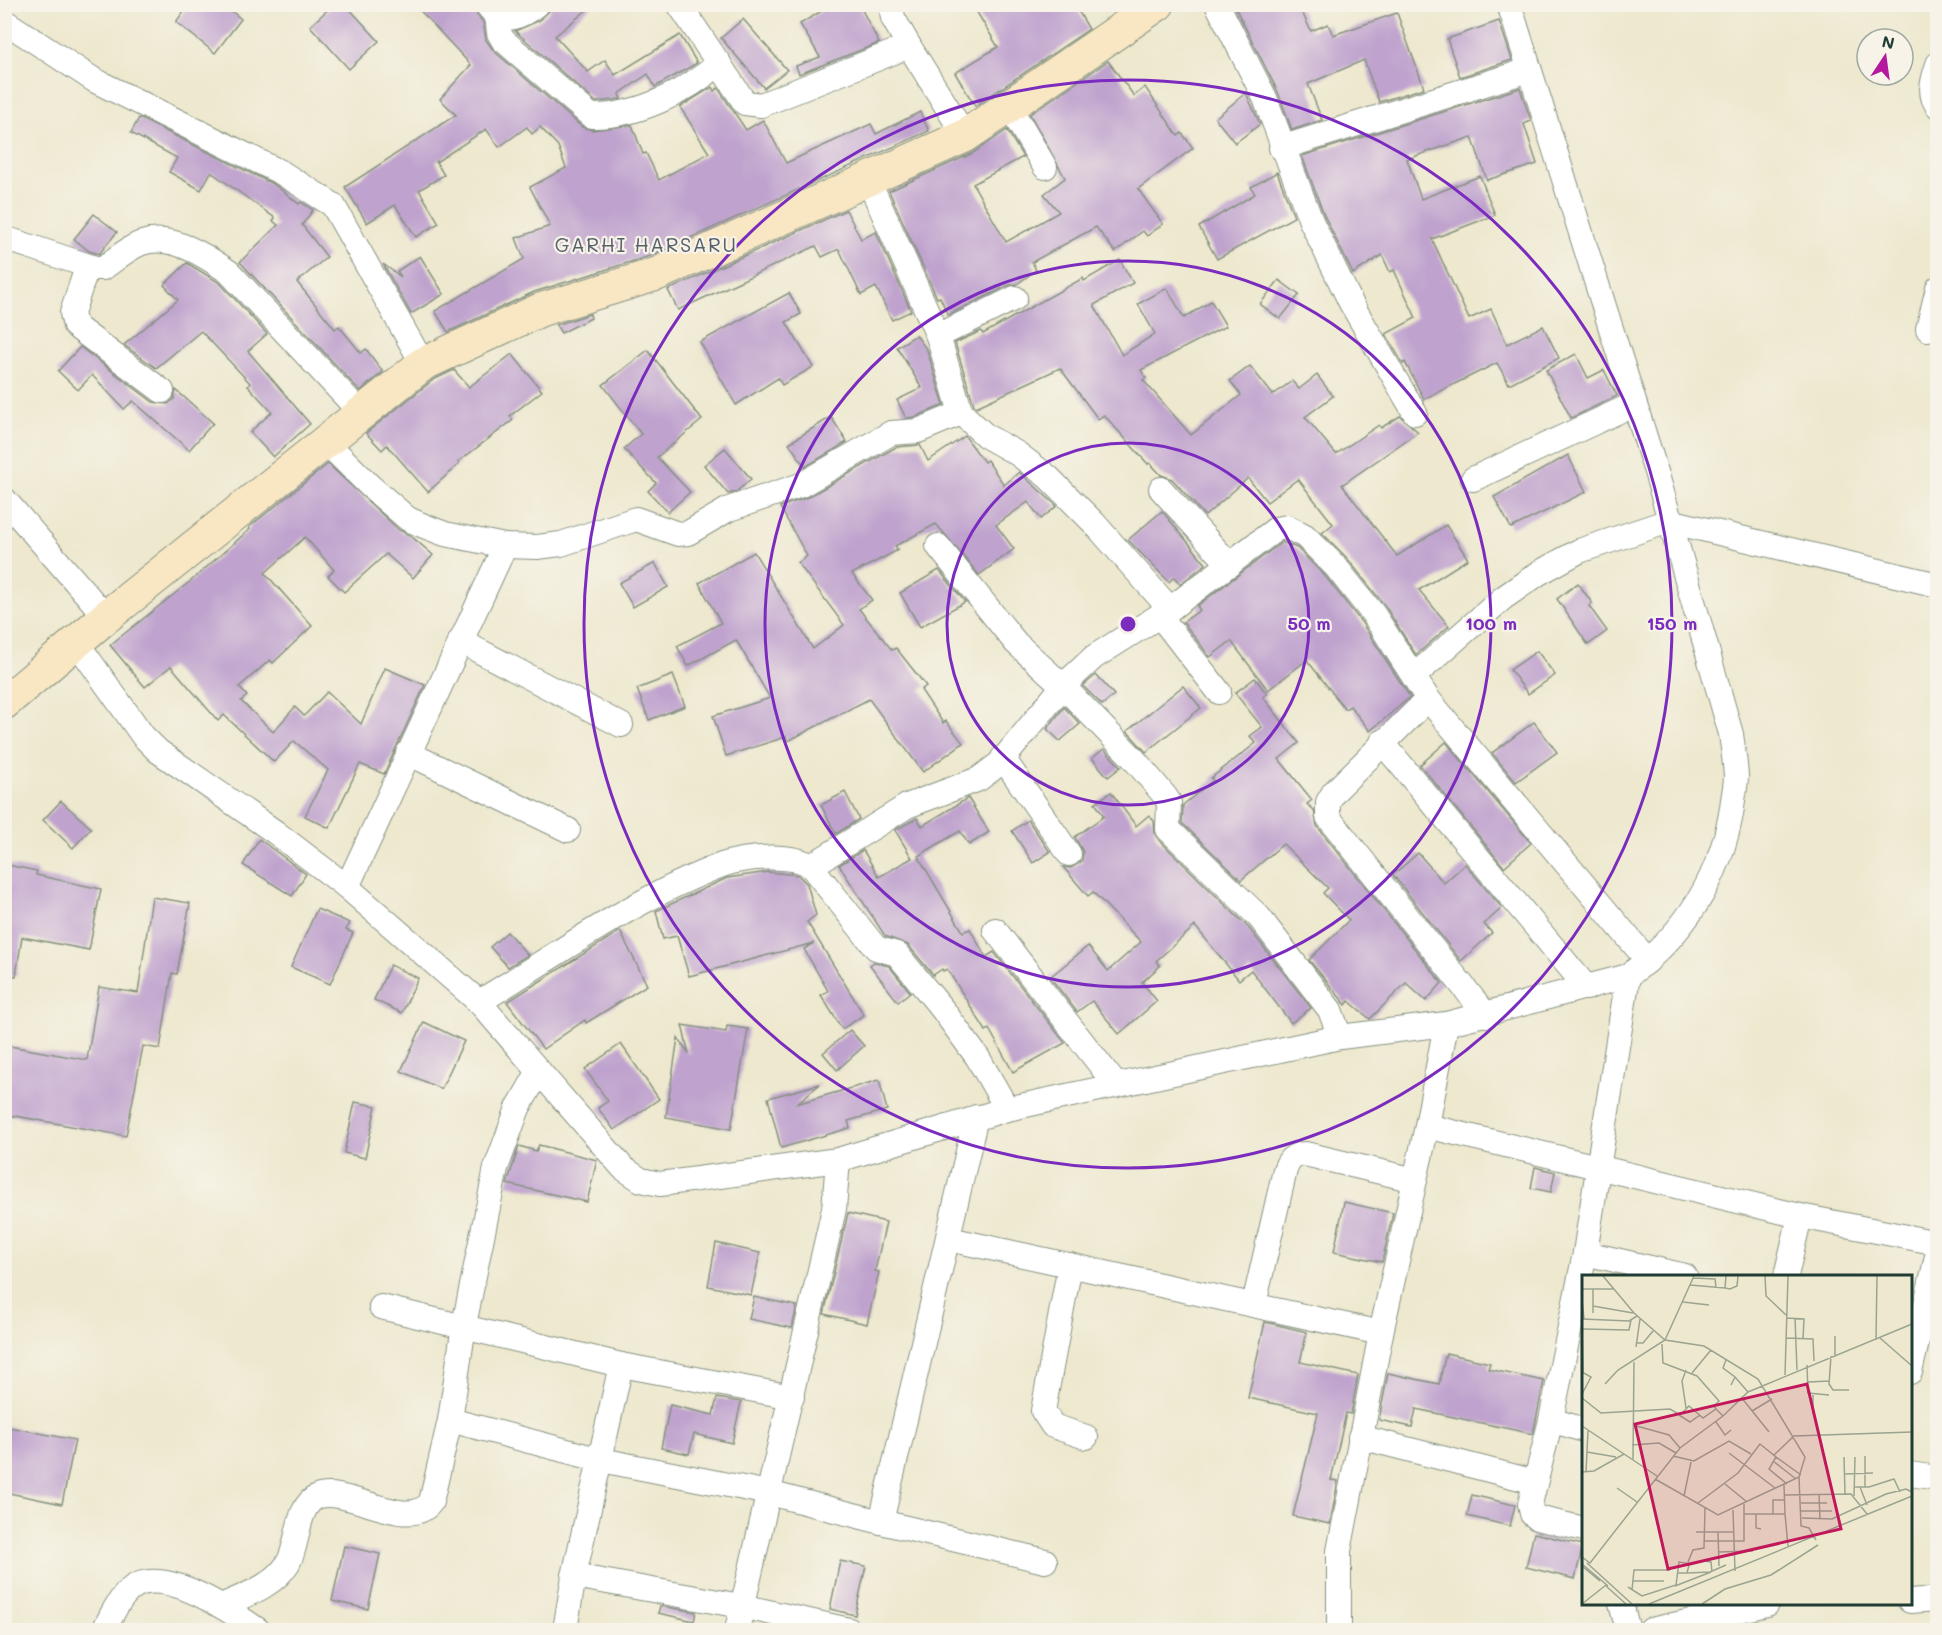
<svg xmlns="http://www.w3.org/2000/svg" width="1942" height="1635" font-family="Mali,sans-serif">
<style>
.building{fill:#bfa3ce}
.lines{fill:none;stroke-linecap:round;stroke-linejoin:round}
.street-casing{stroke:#869281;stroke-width:26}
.secondary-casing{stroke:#869281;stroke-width:35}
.street{stroke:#fff;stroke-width:24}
.secondary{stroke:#f9e7c3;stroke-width:33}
.ring{fill:none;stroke:#7b2cbf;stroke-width:3}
.labels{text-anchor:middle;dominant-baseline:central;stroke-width:4.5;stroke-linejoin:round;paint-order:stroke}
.quarter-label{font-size:20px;letter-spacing:1.5px;fill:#57616a;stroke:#f7f3e8}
.inset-road{fill:none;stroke:#9ba490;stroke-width:1.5}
.view{fill:#c2185b;fill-opacity:0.15;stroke:#c2185b;stroke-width:3}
.inset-edge{fill:none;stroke:#1f3d34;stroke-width:3}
.centre{fill:#7b2cbf;stroke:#f7f3e8;stroke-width:3}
.ring-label{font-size:18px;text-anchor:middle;font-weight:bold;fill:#7b2cbf;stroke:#f7f3e8;stroke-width:4.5;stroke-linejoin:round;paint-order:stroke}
</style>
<rect width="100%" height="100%" fill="#f7f3e8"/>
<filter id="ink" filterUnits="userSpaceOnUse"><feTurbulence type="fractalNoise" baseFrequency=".0167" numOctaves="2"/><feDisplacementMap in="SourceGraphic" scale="12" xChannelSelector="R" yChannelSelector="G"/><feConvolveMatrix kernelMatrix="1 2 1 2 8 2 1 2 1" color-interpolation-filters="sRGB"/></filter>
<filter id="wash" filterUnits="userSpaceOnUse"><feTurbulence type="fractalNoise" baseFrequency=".008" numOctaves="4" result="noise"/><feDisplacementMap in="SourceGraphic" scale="24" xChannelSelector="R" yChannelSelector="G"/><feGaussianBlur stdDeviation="1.35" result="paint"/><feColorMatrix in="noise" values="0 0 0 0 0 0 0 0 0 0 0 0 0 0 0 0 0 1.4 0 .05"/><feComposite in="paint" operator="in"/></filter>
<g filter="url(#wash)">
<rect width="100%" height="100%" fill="#ede8ce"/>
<g id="blocks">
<!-- building -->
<g class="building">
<polygon points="189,4 223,4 241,19 215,53 176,22"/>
<polygon points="334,4 345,4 379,41 349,69 310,26"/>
<polygon points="414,4 474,4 477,15 483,22 486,40 494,51 582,127 592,130 632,125 643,154 646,153 659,180 709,153 680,107 712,87 714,91 718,88 746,130 763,120 786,163 871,124 876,134 920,112 929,131 650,256 534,292 448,332 435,311 524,259 516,238 550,226 530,187 566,168 558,146 540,127 532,134 527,127 499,147 486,129 436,162 444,175 419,190 439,223 416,237 395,205 367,223 345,187 456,115 440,99 471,65"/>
<polygon points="551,4 594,4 555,36 588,72 605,60 615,75 680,35 697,63 655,87 648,74 619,94 621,99 596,102 515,31 540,20 550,10"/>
<polygon points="833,4 859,4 879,43 799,74 796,66 820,57 800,24"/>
<polygon points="972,4 1074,4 1089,29 975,106 955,73 998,47"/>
<polygon points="1241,4 1298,4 1311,31 1328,24 1333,35 1397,13 1424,88 1379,102 1364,60 1308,84 1322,120 1292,130 1278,92 1235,7"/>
<polygon points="743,19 787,70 764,88 721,38"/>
<polygon points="1499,21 1512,60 1460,77 1447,39"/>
<polygon points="1108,61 1134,96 1145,87 1178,136 1182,133 1193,148 1138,189 1163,224 1147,236 1143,231 1115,252 1096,227 1032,262 1036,270 1017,284 1009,285 948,315 940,297 937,298 889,191 973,153 1007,130 1023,157 973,184 1006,242 1059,212 1044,194 1065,178 1030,114"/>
<polygon points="1520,88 1531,121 1524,124 1537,164 1487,180 1472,137 1407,159 1421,199 1480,176 1495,215 1432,239 1469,319 1491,309 1507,344 1543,326 1559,358 1509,384 1497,363 1424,399 1405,362 1403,364 1386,334 1416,318 1394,270 1390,272 1382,255 1353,274 1324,215 1302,156"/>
<polygon points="1246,93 1260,124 1235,143 1215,118"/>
<polygon points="139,118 275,185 299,204 301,202 313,210 302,225 327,257 297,282 335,329 339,326 361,353 366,349 383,372 360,391 240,262 278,225 273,221 275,218 211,172 201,190 169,172 177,158 131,133"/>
<polygon points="1277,172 1294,217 1217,259 1199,227 1255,194 1251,187"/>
<polygon points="846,210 861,239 876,232 911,311 892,320 876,287 861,295 839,249 822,257 816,246 678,310 668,290"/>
<polygon points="94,214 117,232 99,254 89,251 74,239"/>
<polygon points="420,256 444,294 411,314 383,264 401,277 397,271"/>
<polygon points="1120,260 1133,283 1094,305 1122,355 1155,334 1138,304 1167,288 1184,318 1211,301 1226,326 1141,370 1146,378 1143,380 1191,435 1241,395 1230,381 1250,366 1273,395 1292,381 1299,389 1317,375 1333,396 1305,417 1336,454 1379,425 1381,428 1400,416 1418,432 1342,485 1397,556 1446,525 1468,559 1419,590 1449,626 1416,655 1385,606 1347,558 1322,533 1333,524 1298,479 1267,502 1248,478 1205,516 1172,479 1161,475 1150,463 1148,464 1104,415 1098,419 1060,368 976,407 974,405 955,343 981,331 983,334 1083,278 1084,281"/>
<polygon points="187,263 220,283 267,334 248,351 310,424 273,457 250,432 272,412 248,386 250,383 201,331 156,368 124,345 178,300 164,285"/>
<polygon points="1279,280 1299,295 1280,319 1260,304"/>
<polygon points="789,293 801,314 786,322 813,367 782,385 778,378 736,405 700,342"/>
<polygon points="590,314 591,318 561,333 556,325"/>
<polygon points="916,335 927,350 944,405 915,417 906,418 897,400 922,388 897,347"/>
<polygon points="80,347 153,402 168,404 174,399 176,390 213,423 189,450 133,401 124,409 92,375 78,390 58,371"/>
<polygon points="648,350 702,420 657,457 690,492 668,512 648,491 656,483 624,449 641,434 603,385"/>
<polygon points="512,354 542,391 510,416 513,420 458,462 459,464 428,492 387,445 382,450 366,433 433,380 454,370 469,387"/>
<polygon points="1576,354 1588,378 1604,370 1617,396 1571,418 1546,370"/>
<polygon points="831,417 847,442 805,467 789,443"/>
<polygon points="965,436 984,462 987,460 1004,485 1019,472 1057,506 1041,519 1028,502 996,525 1014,549 979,575 936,524 895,546 898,550 852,574 872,600 859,609 892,650 896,648 926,686 921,690 943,723 946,721 963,743 923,772 869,699 788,741 786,737 726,756 713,716 770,698 736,640 688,666 677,646 721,623 699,583 754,552 813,649 844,625 798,563 807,556 780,507 808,497 896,447 920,445 928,461"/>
<polygon points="725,448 751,479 736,492 728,494 704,465"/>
<polygon points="1568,455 1586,492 1511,528 1494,497"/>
<polygon points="328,464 399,530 411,536 433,555 413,578 386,554 344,592 328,576 334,570 305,537 265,573 312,626 273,663 270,660 239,687 247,696 241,701 273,732 295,707 304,716 327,692 361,724 385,668 425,685 384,774 360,764 329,828 305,816 328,770 294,741 274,762 224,715 218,721 171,666 145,687 110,645 192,580 250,529 249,527"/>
<polygon points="1162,511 1206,564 1180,584 1174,577 1169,582 1128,540"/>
<polygon points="1282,542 1297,548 1325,576 1362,623 1410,697 1370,731 1350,706 1345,709 1307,660 1268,690 1231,641 1210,657 1183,622 1200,610 1197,606"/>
<polygon points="655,563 668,587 633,607 619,583"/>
<polygon points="939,570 965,602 920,627 900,593"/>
<polygon points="1578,583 1592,603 1589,606 1607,631 1588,645 1557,599"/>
<polygon points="1537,651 1555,675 1528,694 1510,670"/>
<polygon points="673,675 685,706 649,720 637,689"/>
<polygon points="1096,675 1114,695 1102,705 1083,686"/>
<polygon points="1255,678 1267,694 1263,697 1299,743 1279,759 1312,800 1307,804 1314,810 1317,826 1442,983 1426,1001 1406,983 1370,1019 1349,1001 1346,1005 1309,960 1349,920 1323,893 1328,888 1283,844 1241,880 1182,823 1183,805 1213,780 1211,778 1256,743 1250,736 1262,727 1235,693"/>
<polygon points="1183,686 1201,708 1146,752 1127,731"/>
<polygon points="1064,707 1080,724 1060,741 1047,729"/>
<polygon points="1534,722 1557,752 1516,782 1492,753"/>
<polygon points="1446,742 1531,843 1504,867 1420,765"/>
<polygon points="1104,749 1121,767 1108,777 1092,758"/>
<polygon points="845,792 859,819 836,834 821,805"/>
<polygon points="1111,792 1136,826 1149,815 1154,821 1155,834 1158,839 1248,927 1311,1008 1291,1023 1251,970 1239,980 1195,926 1156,961 1160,966 1142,982 1157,1001 1119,1034 1092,1001 1077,1012 1050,977 1088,946 1108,971 1141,942 1093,892 1088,896 1063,867 1071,868 1082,861 1083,852 1075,837 1104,816 1095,803"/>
<polygon points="968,798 989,832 969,845 960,831 918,856 963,932 970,929 986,957 994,952 1065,1043 1013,1072 989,1029 986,1031 947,969 943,971 942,969 933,975 908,945 885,936 839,865 863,850 879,877 912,858 895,830 917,818 922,826"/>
<polygon points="61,801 91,828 73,848 43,820"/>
<polygon points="1028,820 1050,852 1033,863 1012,831"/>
<polygon points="259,839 306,874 292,896 243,865"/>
<polygon points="1418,853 1444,883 1465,864 1502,908 1484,924 1492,933 1461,961 1393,875"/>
<polygon points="7,865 37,871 36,875 101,889 89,950 22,937 16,976 4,976 4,880"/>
<polygon points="768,872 798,875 807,884 816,915 807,922 864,1015 842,1029 821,995 828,991 804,949 814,943 689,976 677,936 663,939 656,911 727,878"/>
<polygon points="152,897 190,903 177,974 172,973 160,1049 143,1046 126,1136 4,1114 4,1045 87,1060 99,987 138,993"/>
<polygon points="317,909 350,923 346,930 353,933 330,984 291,967"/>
<polygon points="620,931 647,985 586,1023 585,1020 543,1049 507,1002"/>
<polygon points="507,932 528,955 508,967 490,947"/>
<polygon points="874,962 889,966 910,992 898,1002 870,965"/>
<polygon points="390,965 418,978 402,1013 374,1000"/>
<polygon points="424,1022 464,1041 441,1089 401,1071"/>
<polygon points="682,1025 726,1032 727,1026 748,1029 731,1129 666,1117 678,1038 689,1054"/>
<polygon points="850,1030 864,1046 837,1070 823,1053"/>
<polygon points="621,1044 659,1099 614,1130 598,1108 608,1101 585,1069"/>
<polygon points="879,1080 887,1110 848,1121 850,1128 781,1148 768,1098 820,1084 796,1104"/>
<polygon points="355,1102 376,1106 365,1158 344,1153"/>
<polygon points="539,1145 597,1160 587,1202 507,1184 519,1146 536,1151"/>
<polygon points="1535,1167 1555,1172 1551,1192 1531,1188"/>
<polygon points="1344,1202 1393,1213 1382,1262 1334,1252"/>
<polygon points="848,1213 886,1222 875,1271 879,1272 867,1324 824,1314"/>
<polygon points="716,1243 760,1253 751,1295 708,1286"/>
<polygon points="754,1297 797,1306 792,1328 749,1319"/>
<polygon points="1265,1322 1307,1332 1300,1362 1358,1375 1351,1414 1346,1413 1331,1480 1338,1481 1330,1524 1293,1516 1318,1413 1248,1398"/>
<polygon points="1446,1353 1490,1363 1488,1369 1544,1381 1533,1434 1416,1409 1412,1427 1379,1420 1388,1373 1439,1384"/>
<polygon points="717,1398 741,1402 732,1443 694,1434 689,1454 661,1448 670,1405 713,1415"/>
<polygon points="4,1426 75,1440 62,1504 4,1492"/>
<polygon points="1472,1495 1515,1505 1510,1526 1467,1516"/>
<polygon points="1534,1533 1583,1545 1575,1579 1526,1567"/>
<polygon points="344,1546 380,1554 368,1609 332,1601"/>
<polygon points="840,1561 866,1566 855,1615 830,1609"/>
<polygon points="660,1606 696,1612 694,1621 658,1613"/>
</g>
</g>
</g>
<g filter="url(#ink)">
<use href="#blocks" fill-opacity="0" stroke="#869281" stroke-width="1.5"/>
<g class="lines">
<defs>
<g id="street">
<polyline points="679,4 745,103 761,105 909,46 965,136"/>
<polyline points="891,4 893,18 909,46"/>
<polyline points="1217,4 1265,98 1311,221 1351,303 1415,413"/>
<path d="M488,6C502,26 522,17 537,4"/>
<path d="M497,15L499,33L503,40L591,116C636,117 687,92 719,63"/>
<polyline points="4,21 94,80 282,173 333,205 423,364"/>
<path d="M1938,64C1934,78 1927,93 1938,106"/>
<polyline points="1009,106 1045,167"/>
<polyline points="1281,148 1529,70"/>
<polyline points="868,179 938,336 1015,298"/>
<path d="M4,238L95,268H103C115,260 129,247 142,243C171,233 206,256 229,272L362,414"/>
<polyline points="87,267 72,313 75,326 162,391"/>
<polyline points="1928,329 1938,288"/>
<polyline points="938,336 961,413"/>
<polyline points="326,442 370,486 408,519 424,526 445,534 505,546 537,547 561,544 636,519 678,534 688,533 729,509 801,485 891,433 918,431 961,413 986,436 1018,454 1048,477 1094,523 1170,609"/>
<polyline points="1473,479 1634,404"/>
<polyline points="1161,489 1230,565"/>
<polyline points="4,499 106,617"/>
<polyline points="938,546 1016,643 1063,686 1133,758 1165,796 1169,802 1168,829 1259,917 1330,1010 1340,1037"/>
<polyline points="1160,616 1219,692"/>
<polyline points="460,641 621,725"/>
<path d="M77,643L143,736L158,751L275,832L347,887L479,1002L623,1168L641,1180L660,1184L838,1160L1007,1109L1340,1037L1446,1024L1628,976C1685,934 1721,877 1732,808C1733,797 1736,786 1736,776C1735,762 1733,748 1731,734L1657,475L1509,4"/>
<polyline points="1414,676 1503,598 1539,573 1579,551 1669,521 1938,585"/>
<polyline points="1428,699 1648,961"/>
<polyline points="1382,742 1587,988"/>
<polyline points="408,753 568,830"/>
<polyline points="1003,758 1069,854"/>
<polyline points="811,866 876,948 897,954 943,1010 978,1058 1007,1109"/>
<polyline points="347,887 505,546"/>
<polyline points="995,930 1116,1085"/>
<path d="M479,1002C558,954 635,898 722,865C744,857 791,853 811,866L907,806L979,779L1000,763L1063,686L1094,657L1170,609L1276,529L1287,527L1305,536L1336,567L1374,615L1428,699L1334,792L1328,802V817L1486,1015"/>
<polyline points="1427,1126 1800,1216 1938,1243"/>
<polyline points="949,1239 1381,1333 1427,1126 1446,1024"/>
<polyline points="1585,1253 1685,1276"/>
<polyline points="1070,1265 1043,1411 1053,1426 1086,1437"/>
<polyline points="1786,1276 1800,1216"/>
<path d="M1254,1304L1285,1170C1289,1159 1293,1155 1305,1154L1415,1180"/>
<polyline points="381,1307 621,1365 792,1397"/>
<polyline points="1910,1372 1938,1252"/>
<polyline points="450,1420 601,1460 769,1493 881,1522 976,1117"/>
<polyline points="1551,1420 1584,1430"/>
<polyline points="1360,1437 1535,1482"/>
<polyline points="1910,1474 1938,1478"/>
<polyline points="881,1522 1045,1561"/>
<polyline points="1584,1529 1537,1518 1532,1514 1530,1504 1551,1420 1585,1253 1628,976"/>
<polyline points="574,1576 741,1606 849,1630"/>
<polyline points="1910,1601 1938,1599"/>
<polyline points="1621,1604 1628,1630"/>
<path d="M223,1605C246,1595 274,1586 288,1563C299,1545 296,1506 317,1497C347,1485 408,1533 431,1502L450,1420L464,1325L496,1168L518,1108L539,1071"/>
<path d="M104,1630C111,1616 119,1598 132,1588C164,1565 232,1612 258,1630"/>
<polyline points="565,1630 574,1576 621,1365"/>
<polyline points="737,1630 834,1209 838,1160"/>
<polyline points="1339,1630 1339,1551 1381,1333"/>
<polyline points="1651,1630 1767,1604"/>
</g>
<polyline id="secondary" points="4,703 106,617 423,364 540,310 657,274 965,136 1158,4"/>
</defs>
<!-- street casing -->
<use href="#street" class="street-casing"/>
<!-- secondary casing -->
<use href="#secondary" class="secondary-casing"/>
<!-- street -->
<use href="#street" class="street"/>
<!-- secondary -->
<use href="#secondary" class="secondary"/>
</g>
</g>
<!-- distance rings -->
<g class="ring">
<circle cx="1128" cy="624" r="181"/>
<circle cx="1128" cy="624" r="363"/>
<circle cx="1128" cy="624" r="544"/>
</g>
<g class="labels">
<!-- quarter labels -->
<g class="quarter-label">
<text x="646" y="244">GARHI HARSARU</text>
</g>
</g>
<!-- overview -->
<g transform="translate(1582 1275)">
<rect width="330" height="330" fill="#ede8ce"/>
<path class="inset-road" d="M21,1L52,38L83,65L122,71L176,104L223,182L217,202L136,240L73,204M144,1L143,13L148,14L155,11L156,1M183,1L184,21L204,40M111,3L133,4L134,12M108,10L143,13M0,14H32M0,24L2,44M101,27L127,30M11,31L51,38M11,38V14M204,43L222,44L221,64M213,43L215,95M0,44L47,46L55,41M0,52L1,97M1,54L47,55L49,45M204,63L231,64L232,86M298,63L330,91M294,65L295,1M54,68H61L71,56M80,69L81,88L115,101L137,126L132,131L134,134M54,72L58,44M253,80V61M249,81L247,109L251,115H267M144,85L141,93L153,102L149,110M225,90L226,118L247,120M0,97L9,102L0,119M110,98L129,75M203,100L206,1M153,102L166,117M226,107L247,106M23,109L36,95L83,65L112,1M159,122L187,157M0,123L19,138L88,134L98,140L107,131L121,143L134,134L141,141M104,133L100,106L104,95M170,136L190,124M231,139V120M97,140L108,147L118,140M134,147L143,160L149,155M51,150L87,160L98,173M0,151L75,201M50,170L77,168L94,178M5,177L34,182M147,178L193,213M192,180L212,161L330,157M91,181L112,186L147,166L169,179M194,182L219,200M262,182L263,219M51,184L52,87M191,186L214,204M0,197L12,196L42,179M4,197L6,156M262,199L291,198M217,202L219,251L227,253L234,265M143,209L165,227M273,212H287L312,204L318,217M278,212L285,230M283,212V181M35,213L55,227M203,220L269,219L285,239M237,220L238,244M102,221L109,187M272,221L273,182M116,228L156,198L178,169L194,182L187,194L205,209M219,228H245M151,235L153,296M219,236H250M162,239H203L202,210M174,239V253L179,254M191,239V225H203M203,239L206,271M220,243L250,244L304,219L324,214L330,217M114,257H152M136,257L137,291M122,266H162V229M136,277L171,276M0,282L8,288L98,173L141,141L166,117L330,49M106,287L111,275L122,273L123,233M5,288L50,329M0,289L26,311M1,292L18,306M95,298H105L107,290L122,286L129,287L130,297M105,298L128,297L144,290M51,306H82M24,311L44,329M93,311L129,297M46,312L60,321L94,310L97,287L110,289M50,315L52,295H88M0,329L24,310M67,329L330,221M120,329L143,314L189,300L236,270"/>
<path class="view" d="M225,109L259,254L86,294L53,149Z"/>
<rect width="330" height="330" class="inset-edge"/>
</g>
<circle cx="1128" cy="624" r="9" class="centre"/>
<g class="ring-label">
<text x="1309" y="630">50 m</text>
<text x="1491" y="630">100 m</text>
<text x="1672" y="630">150 m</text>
</g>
<!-- margin -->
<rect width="1942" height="1635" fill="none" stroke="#f7f3e8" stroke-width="24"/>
<!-- north arrow -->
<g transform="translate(1885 57) rotate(13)"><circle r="28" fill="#f7f3e8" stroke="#a1aaa0" stroke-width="1.5"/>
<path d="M0-4.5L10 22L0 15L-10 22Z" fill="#b5179e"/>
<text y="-9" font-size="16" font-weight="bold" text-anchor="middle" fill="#1f3d34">N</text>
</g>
</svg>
